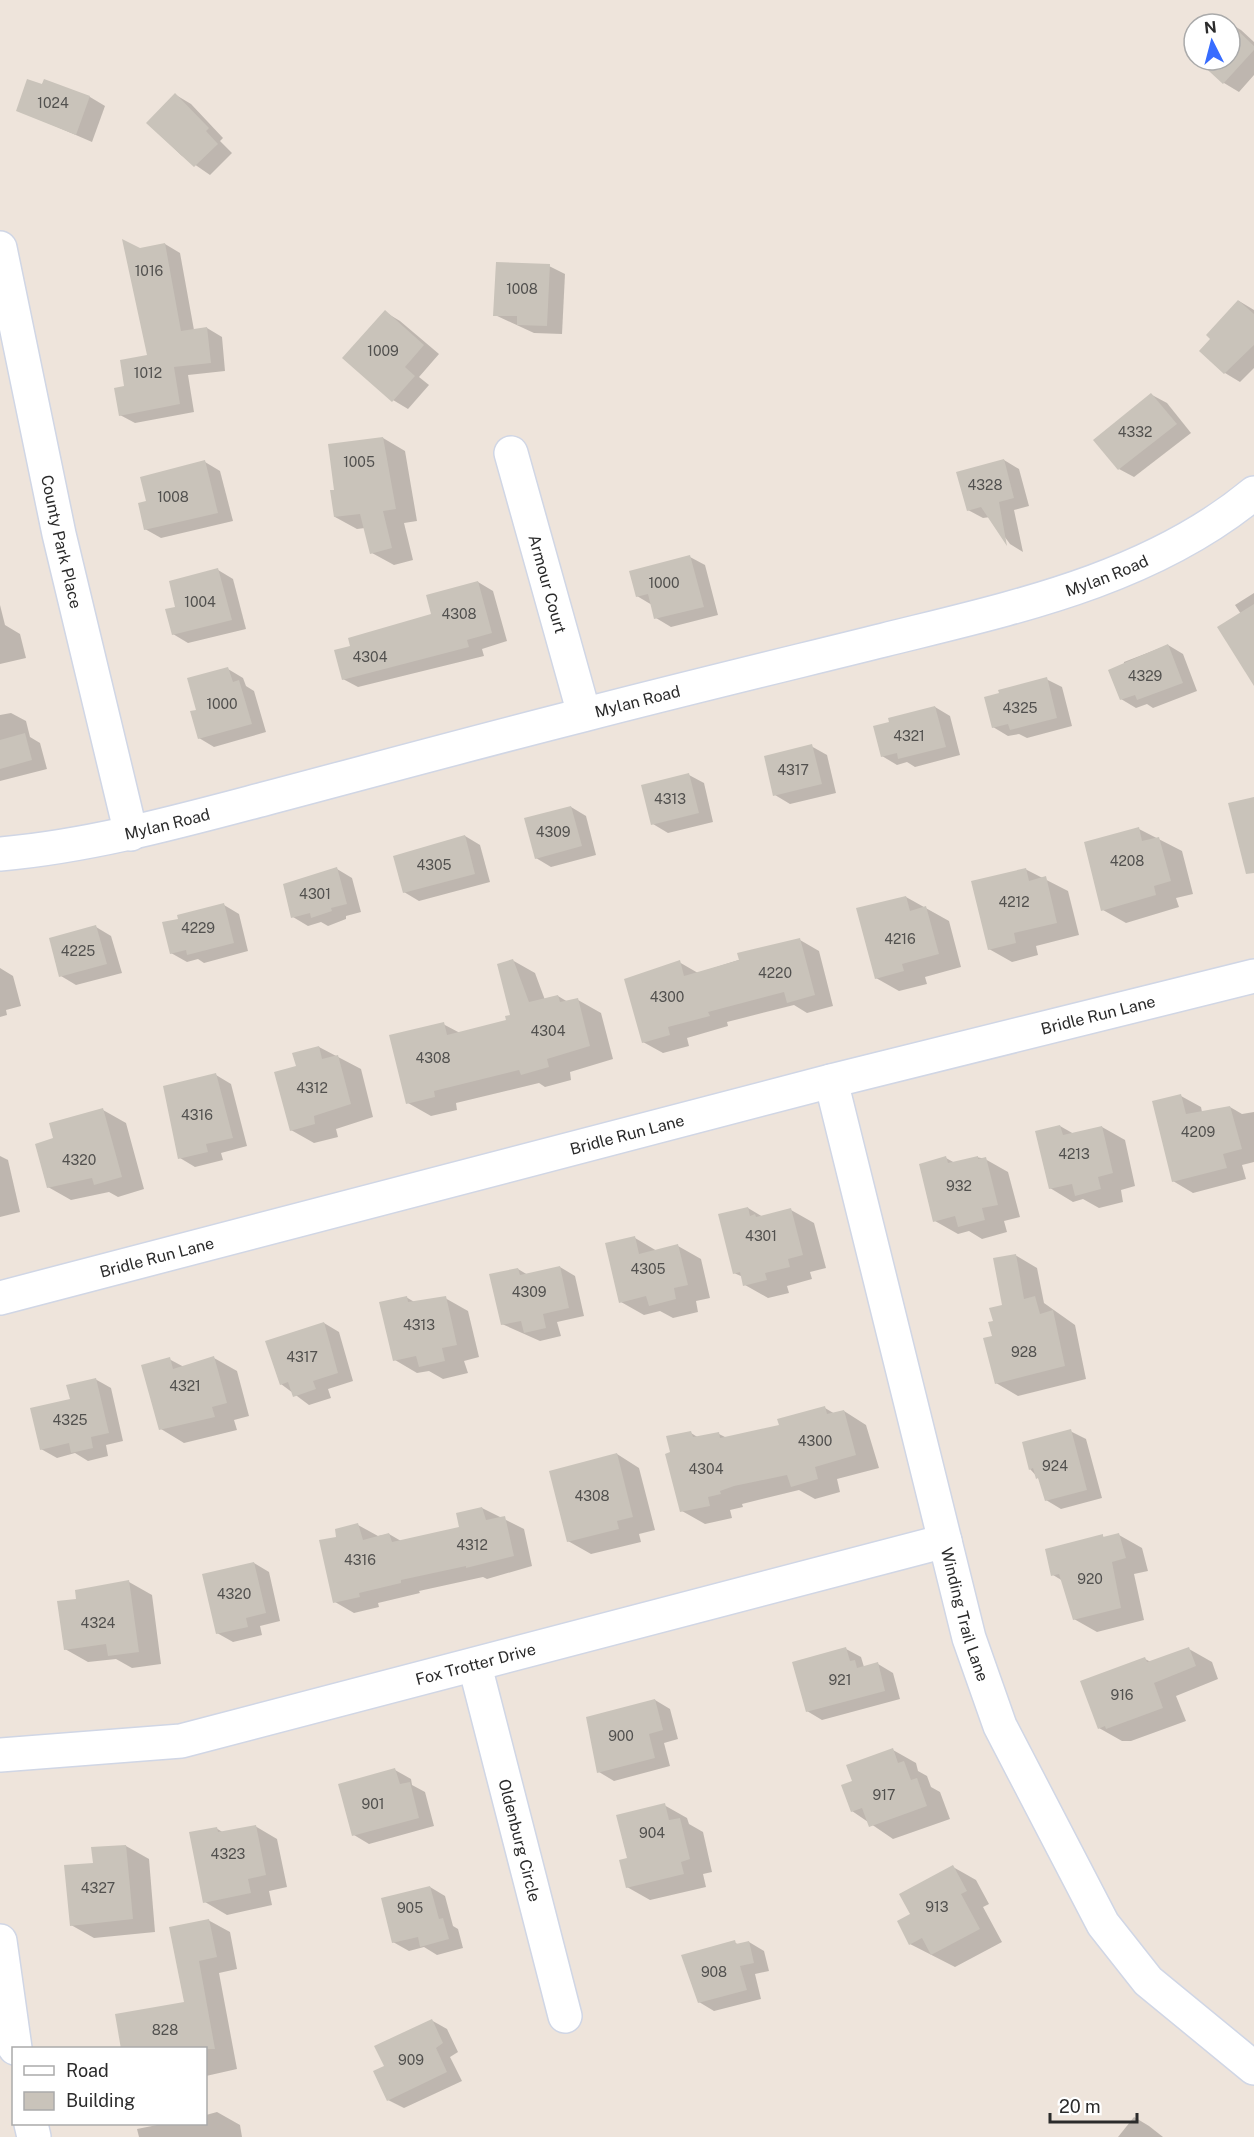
<svg xmlns="http://www.w3.org/2000/svg" width="1254" height="2137" font-family="'Public Sans',sans-serif">
<style>
.shadow{fill:#0003}
.building{fill:#c9c3ba}
.lines{fill:none;stroke-linecap:round;stroke-linejoin:round}
.minor-casing{stroke:#d0d6e5;stroke-width:36}
.minor{stroke:#fff;stroke-width:33}
.labels{text-anchor:middle;dominant-baseline:central;stroke-width:4.5;stroke-linejoin:round;paint-order:stroke}
.number-label{font-size:14px;fill:#52514f}
.street-label{font-size:16px;fill:#2b2b2b;stroke:#fff}
</style>
<rect width="100%" height="100%" fill="#eee4db"/>
<!-- shadow -->
<g class="shadow">
<polygon points="1226,21 1241,30 1254,42 1254,75 1239,92 1224,83 1199,60 1230,60 1230,24 1223,24"/>
<polygon points="45,81 90,97 105,106 92,142 18,110"/>
<polygon points="176,95 191,104 223,138 220,141 232,153 210,175 181,155 148,123"/>
<polygon points="165,244 180,253 194,330 207,328 222,337 225,371 188,375 194,412 135,423 120,415 126,388 149,356 140,249"/>
<polygon points="549,266 565,274 562,334 534,333 495,315"/>
<polygon points="1239,301 1254,310 1254,368 1240,382 1225,373 1212,339"/>
<polygon points="385,312 400,321 439,354 419,377 429,385 408,409 393,400"/>
<polygon points="1152,395 1167,403 1191,433 1134,477 1119,469"/>
<polygon points="383,438 405,451 417,521 404,523 413,560 394,565 372,553 365,528 357,529 335,517 336,491"/>
<polygon points="1004,460 1019,469 1029,506 1014,510 1023,552 1010,544 990,517 983,518 968,510"/>
<polygon points="205,462 220,471 233,521 161,538 145,529 148,502"/>
<polygon points="690,557 705,565 718,615 671,627 656,618 652,605 637,596"/>
<polygon points="218,570 233,579 246,629 188,643 173,634 177,608"/>
<polygon points="478,582 493,591 507,641 482,649 484,656 358,687 343,679 352,647 433,615"/>
<polygon points="1254,593 1254,681 1241,614 1235,605"/>
<polygon points="0,605 5,625 20,634 26,658 0,664"/>
<polygon points="1168,645 1183,654 1197,691 1153,708 1147,704 1136,708 1121,699 1124,662"/>
<polygon points="228,669 243,678 246,686 254,691 266,732 214,747 199,738 198,711"/>
<polygon points="1046,679 1062,687 1072,726 1027,738 1019,734 1008,736 993,727 1001,694"/>
<polygon points="935,707 950,716 960,755 915,767 907,762 897,765 882,756 891,723"/>
<polygon points="11,713 26,721 30,737 40,743 47,769 0,781 0,715"/>
<polygon points="811,746 827,755 836,793 790,804 775,795"/>
<polygon points="689,775 704,783 713,822 668,833 653,824"/>
<polygon points="571,807 586,816 596,855 551,867 536,858"/>
<polygon points="1139,829 1182,851 1193,894 1176,898 1179,907 1126,923 1103,910"/>
<polygon points="465,836 480,845 490,882 419,901 404,892"/>
<polygon points="337,869 352,878 361,912 346,916 346,919 328,926 321,922 308,926 293,917"/>
<polygon points="1025,869 1068,891 1079,935 1036,946 1038,955 1012,962 989,949"/>
<polygon points="906,897 949,921 961,967 925,977 927,984 899,991 876,978"/>
<polygon points="224,905 239,914 248,951 204,963 198,959 187,962 171,953"/>
<polygon points="96,927 111,936 122,973 76,985 61,976"/>
<polygon points="800,940 819,951 833,1006 807,1013 794,1005 727,1022 728,1026 687,1038 689,1046 663,1053 643,1042 679,962 698,973"/>
<polygon points="512,960 535,973 545,1000 558,996 568,1002 578,1000 601,1013 613,1059 570,1072 571,1080 545,1087 539,1083 456,1103 457,1110 431,1116 408,1103 443,1024 460,1033 508,1021 512,1016"/>
<polygon points="0,968 13,976 21,1006 6,1010 7,1015 0,1017"/>
<polygon points="319,1047 361,1069 373,1117 336,1129 338,1137 314,1143 291,1130 297,1067"/>
<polygon points="216,1075 231,1084 247,1146 221,1153 223,1160 195,1167 180,1158"/>
<polygon points="1181,1096 1201,1107 1202,1112 1230,1107 1242,1114 1254,1112 1254,1162 1242,1165 1246,1179 1193,1193 1173,1181"/>
<polygon points="103,1110 126,1123 144,1189 118,1197 109,1192 71,1200 48,1187 55,1139"/>
<polygon points="1060,1126 1074,1134 1102,1127 1125,1140 1135,1186 1121,1190 1123,1202 1099,1208 1083,1199 1073,1202 1050,1188"/>
<polygon points="0,1156 8,1160 20,1212 0,1217"/>
<polygon points="977,1157 985,1159 1008,1172 1020,1217 1004,1221 1007,1232 982,1239 969,1231 958,1234 935,1221 946,1158 955,1163"/>
<polygon points="748,1208 763,1217 791,1210 814,1223 826,1268 810,1272 812,1279 787,1286 789,1293 768,1298 745,1285 743,1277 734,1273"/>
<polygon points="635,1238 657,1251 678,1246 701,1259 710,1298 696,1301 698,1312 673,1318 660,1311 644,1315 621,1302"/>
<polygon points="1015,1255 1037,1268 1044,1303 1075,1325 1086,1379 1018,1396 996,1383 994,1322 1004,1306"/>
<polygon points="560,1267 575,1276 584,1316 557,1322 561,1336 540,1341 502,1324 518,1269 528,1275"/>
<polygon points="406,1297 416,1303 445,1298 468,1311 479,1357 464,1361 468,1373 443,1379 429,1371 417,1373 395,1360"/>
<polygon points="324,1323 339,1332 353,1381 328,1389 331,1398 309,1405 281,1384"/>
<polygon points="214,1358 237,1371 249,1416 234,1420 237,1430 184,1443 161,1429 169,1359 184,1367"/>
<polygon points="95,1379 111,1388 123,1441 106,1445 108,1456 88,1461 75,1453 57,1458 41,1449"/>
<polygon points="825,1408 835,1414 844,1411 866,1425 879,1468 837,1479 840,1492 815,1499 799,1490 742,1504 743,1507 730,1510 732,1518 705,1524 682,1511 691,1433 699,1438 719,1434 727,1438 780,1426"/>
<polygon points="1070,1431 1086,1439 1102,1498 1061,1509 1046,1500 1040,1480 1030,1469"/>
<polygon points="617,1454 639,1468 655,1530 639,1534 641,1542 591,1554 568,1541"/>
<polygon points="482,1508 524,1529 532,1566 487,1579 483,1577 419,1591 420,1593 378,1603 379,1607 354,1613 335,1602 338,1538 358,1525 378,1536 389,1534 401,1541 461,1528"/>
<polygon points="1119,1535 1142,1548 1148,1571 1134,1574 1144,1620 1097,1632 1074,1619 1063,1581 1053,1575 1102,1536 1106,1538"/>
<polygon points="254,1563 269,1572 280,1621 260,1626 262,1635 233,1642 217,1633"/>
<polygon points="129,1582 152,1595 161,1664 132,1668 116,1659 88,1662 65,1649 78,1600"/>
<polygon points="846,1649 861,1657 864,1667 878,1664 893,1673 900,1699 822,1720 807,1711"/>
<polygon points="1189,1649 1212,1662 1218,1679 1176,1696 1186,1721 1131,1741 1122,1741 1099,1728 1145,1659 1151,1662"/>
<polygon points="655,1700 670,1709 678,1739 664,1743 670,1766 614,1781 599,1772"/>
<polygon points="893,1750 916,1763 918,1771 927,1776 931,1787 940,1792 950,1819 893,1839 852,1811 854,1782"/>
<polygon points="395,1770 411,1779 412,1785 425,1792 434,1826 369,1844 354,1835"/>
<polygon points="664,1805 687,1818 689,1824 703,1832 712,1872 703,1874 706,1887 650,1900 627,1887 629,1859"/>
<polygon points="255,1826 277,1839 287,1887 269,1891 272,1905 227,1915 205,1902 216,1828 224,1833"/>
<polygon points="126,1846 149,1859 155,1932 94,1938 71,1925 94,1864"/>
<polygon points="953,1867 976,1880 989,1904 983,1907 1002,1942 955,1967 910,1944 912,1915"/>
<polygon points="430,1887 445,1896 453,1926 458,1929 463,1948 437,1955 424,1947 409,1951 393,1942"/>
<polygon points="208,1920 230,1932 237,1969 219,1973 237,2069 206,2076 206,2048 186,2003"/>
<polygon points="734,1942 739,1945 749,1942 764,1951 769,1971 755,1974 761,1999 714,2011 699,2002"/>
<polygon points="431,2020 447,2029 458,2052 450,2057 462,2081 404,2108 388,2100"/>
<polygon points="217,2112 240,2125 242,2137 139,2137 137,2129 162,2124 206,2124 206,2115"/>
<polygon points="1134,2117 1149,2126 1163,2137 1118,2137"/>
</g>
<!-- building -->
<g class="building">
<polygon points="1226,19 1254,46 1254,50 1223,84 1197,60 1230,60 1230,24 1221,24"/>
<polygon points="27,79 42,84 44,79 90,96 76,135 16,111"/>
<polygon points="175,93 209,128 206,131 218,144 194,167 146,123"/>
<polygon points="122,239 140,248 165,243 181,331 207,327 211,363 174,367 180,404 119,416 114,388 124,386 120,360 147,355"/>
<polygon points="496,262 550,264 547,326 517,325 517,316 493,316"/>
<polygon points="1238,300 1254,314 1254,345 1224,374 1199,351 1210,339 1206,335"/>
<polygon points="385,310 424,345 405,367 415,376 392,402 342,358"/>
<polygon points="1151,393 1177,424 1118,470 1093,440"/>
<polygon points="383,437 396,509 383,511 392,548 370,554 360,514 334,517 330,490 334,490 328,444"/>
<polygon points="1004,459 1014,498 999,502 1007,546 981,507 967,511 956,472"/>
<polygon points="205,460 218,513 144,530 138,503 146,501 140,477"/>
<polygon points="690,555 704,607 654,619 648,594 636,597 629,571"/>
<polygon points="218,568 232,620 172,635 165,609 175,607 169,581"/>
<polygon points="478,581 492,633 467,640 469,647 342,680 334,650 350,646 348,638 431,614 426,595"/>
<polygon points="1254,604 1254,686 1217,627"/>
<polygon points="1168,644 1183,683 1137,700 1135,695 1120,700 1108,670"/>
<polygon points="228,667 233,682 239,680 252,724 198,739 190,711 196,710 187,678"/>
<polygon points="1047,677 1057,718 1010,730 1008,724 992,728 984,697 999,693 998,690"/>
<polygon points="935,706 946,747 898,759 897,753 881,757 873,726 889,722 888,718"/>
<polygon points="25,733 32,760 0,769 0,740"/>
<polygon points="812,744 822,784 773,796 764,756"/>
<polygon points="689,773 699,813 651,825 641,785"/>
<polygon points="1254,797 1254,873 1246,874 1228,803"/>
<polygon points="571,806 582,846 535,859 524,818"/>
<polygon points="1139,827 1142,841 1159,837 1171,881 1154,886 1156,895 1101,911 1084,842"/>
<polygon points="465,835 475,874 403,893 393,856"/>
<polygon points="337,867 347,904 331,908 332,911 311,918 310,913 291,918 283,884"/>
<polygon points="1026,868 1029,881 1046,876 1057,923 1014,933 1016,943 988,950 971,881"/>
<polygon points="906,896 910,911 926,906 939,954 902,964 904,971 875,979 856,908"/>
<polygon points="224,903 234,943 187,955 186,950 170,954 162,922 178,919 177,915"/>
<polygon points="96,925 107,964 59,977 49,938"/>
<polygon points="800,938 815,995 787,1003 784,992 708,1012 710,1016 668,1027 670,1035 642,1043 624,979 680,960 684,976 739,960 737,953"/>
<polygon points="513,959 529,1002 558,995 560,1002 578,998 590,1046 547,1059 549,1067 521,1075 519,1070 434,1091 435,1097 406,1104 389,1035 444,1022 447,1035 506,1020 505,1016 510,1015 497,964"/>
<polygon points="319,1046 322,1059 338,1055 351,1104 314,1116 315,1124 290,1131 274,1072 296,1066 292,1053"/>
<polygon points="216,1073 233,1138 206,1144 208,1152 178,1159 163,1086"/>
<polygon points="1181,1094 1186,1114 1230,1106 1242,1149 1223,1154 1227,1168 1172,1182 1152,1101"/>
<polygon points="103,1108 122,1177 94,1185 92,1178 47,1188 35,1144 53,1138 49,1123"/>
<polygon points="1060,1125 1063,1135 1102,1126 1113,1173 1098,1177 1101,1189 1075,1196 1072,1184 1049,1189 1035,1131"/>
<polygon points="946,1156 948,1163 978,1156 978,1159 986,1157 998,1205 982,1208 985,1220 958,1227 955,1216 933,1222 919,1164"/>
<polygon points="748,1207 750,1216 755,1214 756,1217 791,1208 803,1255 788,1259 790,1267 765,1273 767,1280 743,1286 740,1272 733,1274 718,1214"/>
<polygon points="635,1236 639,1254 678,1244 688,1285 674,1288 676,1299 649,1306 646,1296 619,1303 605,1243"/>
<polygon points="1016,1254 1024,1299 1035,1296 1040,1314 1053,1310 1065,1366 995,1384 983,1338 992,1336 988,1322 993,1321 989,1308 1002,1305 993,1258"/>
<polygon points="560,1266 569,1308 543,1314 546,1328 524,1333 521,1321 501,1325 489,1274 518,1268 520,1275"/>
<polygon points="407,1296 408,1302 446,1296 457,1345 442,1348 445,1361 419,1367 416,1356 393,1361 379,1302"/>
<polygon points="324,1322 338,1373 313,1381 316,1389 293,1397 288,1382 280,1385 265,1341"/>
<polygon points="214,1356 227,1403 212,1407 215,1417 159,1430 141,1365 170,1357 173,1369"/>
<polygon points="96,1378 109,1433 91,1437 93,1448 71,1453 69,1443 40,1450 30,1408 70,1399 66,1385"/>
<polygon points="825,1406 827,1414 844,1410 856,1455 815,1467 818,1479 791,1487 787,1475 734,1486 720,1491 721,1494 708,1497 710,1506 680,1512 665,1454 670,1452 666,1436 691,1431 693,1437 719,1432 720,1438 779,1425 777,1419"/>
<polygon points="1071,1429 1087,1490 1045,1501 1038,1478 1036,1479 1033,1468 1029,1470 1022,1442"/>
<polygon points="617,1453 633,1517 617,1521 619,1529 567,1542 549,1471"/>
<polygon points="482,1507 486,1520 505,1516 514,1556 466,1568 466,1566 401,1580 401,1583 359,1593 360,1597 333,1603 319,1540 336,1537 335,1529 358,1523 363,1540 389,1533 392,1542 459,1527 456,1513"/>
<polygon points="1119,1533 1126,1558 1112,1562 1121,1608 1073,1620 1059,1574 1051,1576 1045,1549 1103,1534 1103,1537"/>
<polygon points="254,1562 266,1613 246,1618 248,1627 216,1634 202,1574"/>
<polygon points="129,1580 139,1652 108,1656 106,1644 64,1650 57,1601 76,1599 75,1590"/>
<polygon points="846,1647 850,1661 855,1660 857,1668 878,1662 885,1691 806,1712 792,1662"/>
<polygon points="1189,1647 1196,1666 1154,1683 1163,1708 1106,1729 1105,1726 1098,1729 1080,1681 1145,1657 1147,1662"/>
<polygon points="655,1699 663,1730 649,1734 655,1758 597,1773 586,1717"/>
<polygon points="893,1748 898,1763 904,1761 911,1780 917,1778 927,1806 869,1827 862,1808 851,1812 841,1785 852,1781 846,1765"/>
<polygon points="395,1768 400,1784 410,1782 419,1818 352,1836 338,1784"/>
<polygon points="665,1803 669,1820 680,1818 690,1859 681,1862 684,1874 626,1888 619,1860 627,1858 616,1815"/>
<polygon points="256,1825 266,1875 248,1879 251,1893 203,1903 189,1832 217,1827 218,1832"/>
<polygon points="126,1845 133,1919 70,1926 64,1865 93,1863 91,1847"/>
<polygon points="953,1865 967,1891 961,1894 980,1929 931,1955 922,1938 909,1945 897,1921 910,1914 899,1894"/>
<polygon points="430,1886 439,1919 443,1918 449,1939 420,1947 418,1937 392,1943 381,1898"/>
<polygon points="209,1919 217,1957 199,1961 215,2049 121,2049 115,2014 184,2002 169,1927"/>
<polygon points="735,1940 736,1944 749,1941 754,1963 740,1966 747,1990 698,2003 681,1955"/>
<polygon points="432,2019 443,2043 436,2048 447,2072 387,2101 373,2071 384,2066 374,2046"/>
</g>
<g class="lines">
<defs>
<g id="minor">
<path id="s1" d="M0,248L59,534L131,834"/>
<path id="s2" d="M511,453L584,714"/>
<path id="s3" d="M0,854C90,846 177,822 264,799C370,771 476,742 583,715C683,689 783,665 884,640C1012,608 1149,580 1254,493"/>
<path id="s4" d="M831,1081L969,1638L1000,1726L1103,1924L1148,1981L1254,2068"/>
<path id="s5" d="M0,1298L831,1081L1254,976"/>
<path id="s6" d="M475,1666L565,2016"/>
<path id="s7" d="M0,1755L181,1741L945,1541"/>
<polyline points="0,1941 15,2048"/>
<polyline points="31,2124 34,2137"/>
</g>
</defs>
<!-- minor casing -->
<use href="#minor" class="minor-casing"/>
<!-- minor -->
<use href="#minor" class="minor"/>
</g>
<g class="labels">
<!-- number labels -->
<g class="number-label">
<text x="53" y="103">1024</text>
<text x="149" y="271">1016</text>
<text x="522" y="289">1008</text>
<text x="383" y="351">1009</text>
<text x="148" y="373">1012</text>
<text x="1135" y="432">4332</text>
<text x="359" y="462">1005</text>
<text x="985" y="485">4328</text>
<text x="173" y="497">1008</text>
<text x="664" y="583">1000</text>
<text x="200" y="602">1004</text>
<text x="459" y="614">4308</text>
<text x="370" y="657">4304</text>
<text x="1145" y="676">4329</text>
<text x="222" y="704">1000</text>
<text x="1020" y="708">4325</text>
<text x="909" y="736">4321</text>
<text x="793" y="770">4317</text>
<text x="670" y="799">4313</text>
<text x="553" y="832">4309</text>
<text x="1127" y="861">4208</text>
<text x="434" y="865">4305</text>
<text x="315" y="894">4301</text>
<text x="1014" y="902">4212</text>
<text x="198" y="928">4229</text>
<text x="900" y="939">4216</text>
<text x="78" y="951">4225</text>
<text x="775" y="973">4220</text>
<text x="667" y="997">4300</text>
<text x="548" y="1031">4304</text>
<text x="433" y="1058">4308</text>
<text x="312" y="1088">4312</text>
<text x="197" y="1115">4316</text>
<text x="1198" y="1132">4209</text>
<text x="1074" y="1154">4213</text>
<text x="79" y="1160">4320</text>
<text x="959" y="1186">932</text>
<text x="761" y="1236">4301</text>
<text x="648" y="1269">4305</text>
<text x="529" y="1292">4309</text>
<text x="419" y="1325">4313</text>
<text x="1024" y="1352">928</text>
<text x="302" y="1357">4317</text>
<text x="185" y="1386">4321</text>
<text x="70" y="1420">4325</text>
<text x="815" y="1441">4300</text>
<text x="1055" y="1466">924</text>
<text x="706" y="1469">4304</text>
<text x="592" y="1496">4308</text>
<text x="472" y="1545">4312</text>
<text x="360" y="1560">4316</text>
<text x="1090" y="1579">920</text>
<text x="234" y="1594">4320</text>
<text x="98" y="1623">4324</text>
<text x="840" y="1680">921</text>
<text x="1122" y="1695">916</text>
<text x="621" y="1736">900</text>
<text x="884" y="1795">917</text>
<text x="373" y="1804">901</text>
<text x="652" y="1833">904</text>
<text x="228" y="1854">4323</text>
<text x="98" y="1888">4327</text>
<text x="937" y="1907">913</text>
<text x="410" y="1908">905</text>
<text x="714" y="1972">908</text>
<text x="165" y="2030">828</text>
<text x="411" y="2060">909</text>
</g>
<!-- street labels -->
<g class="street-label">
<text stroke="none"><textPath href="#s1" startOffset="300">County Park Place</textPath></text>
<text stroke="none"><textPath href="#s3" startOffset="1142">Mylan Road</textPath></text>
<text stroke="none"><textPath href="#s2" startOffset="136">Armour Court</textPath></text>
<text stroke="none"><textPath href="#s3" startOffset="656">Mylan Road</textPath></text>
<text stroke="none"><textPath href="#s3" startOffset="170">Mylan Road</textPath></text>
<text stroke="none"><textPath href="#s5" startOffset="1134">Bridle Run Lane</textPath></text>
<text stroke="none"><textPath href="#s5" startOffset="648">Bridle Run Lane</textPath></text>
<text stroke="none"><textPath href="#s5" startOffset="162">Bridle Run Lane</textPath></text>
<text stroke="none"><textPath href="#s4" startOffset="550">Winding Trail Lane</textPath></text>
<text stroke="none"><textPath href="#s7" startOffset="486">Fox Trotter Drive</textPath></text>
<text stroke="none"><textPath href="#s6" startOffset="180">Oldenburg Circle</textPath></text>
</g>
</g>
<!-- legend -->
<rect x="12" y="2047" width="195" height="78" fill="#ffffff" stroke="#aaaaaa" stroke-width="1.5"/>
<rect x="24" y="2066" width="30" height="9" fill="#ffffff" stroke="#aaaaaa" stroke-width="1.5"/>
<text x="66" y="2077" font-size="18" fill="#2b2b2b">Road</text>
<rect x="24" y="2092" width="30" height="18" fill="#c9c3ba" stroke="#aaaaaa" stroke-width="1.5"/>
<text x="66" y="2107" font-size="18" fill="#2b2b2b">Building</text>
<!-- north arrow -->
<g transform="translate(1212 42) rotate(354)"><circle r="28" fill="#ffffff" stroke="#aaaaaa" stroke-width="1.5"/>
<path d="M0-4.5L10 22L0 15L-10 22Z" fill="#376cff"/>
<text y="-9" font-size="16" font-weight="bold" text-anchor="middle" fill="#2b2b2b">N</text>
</g>
<!-- scale -->
<path d="M1050 2113v9h87v-9" fill="none" stroke="#2b2b2b" stroke-width="3"/>
<text x="1059" y="2113" font-size="18" fill="#2b2b2b" stroke="#ffffff" stroke-width="4.5" paint-order="stroke">20 m</text>
</svg>
